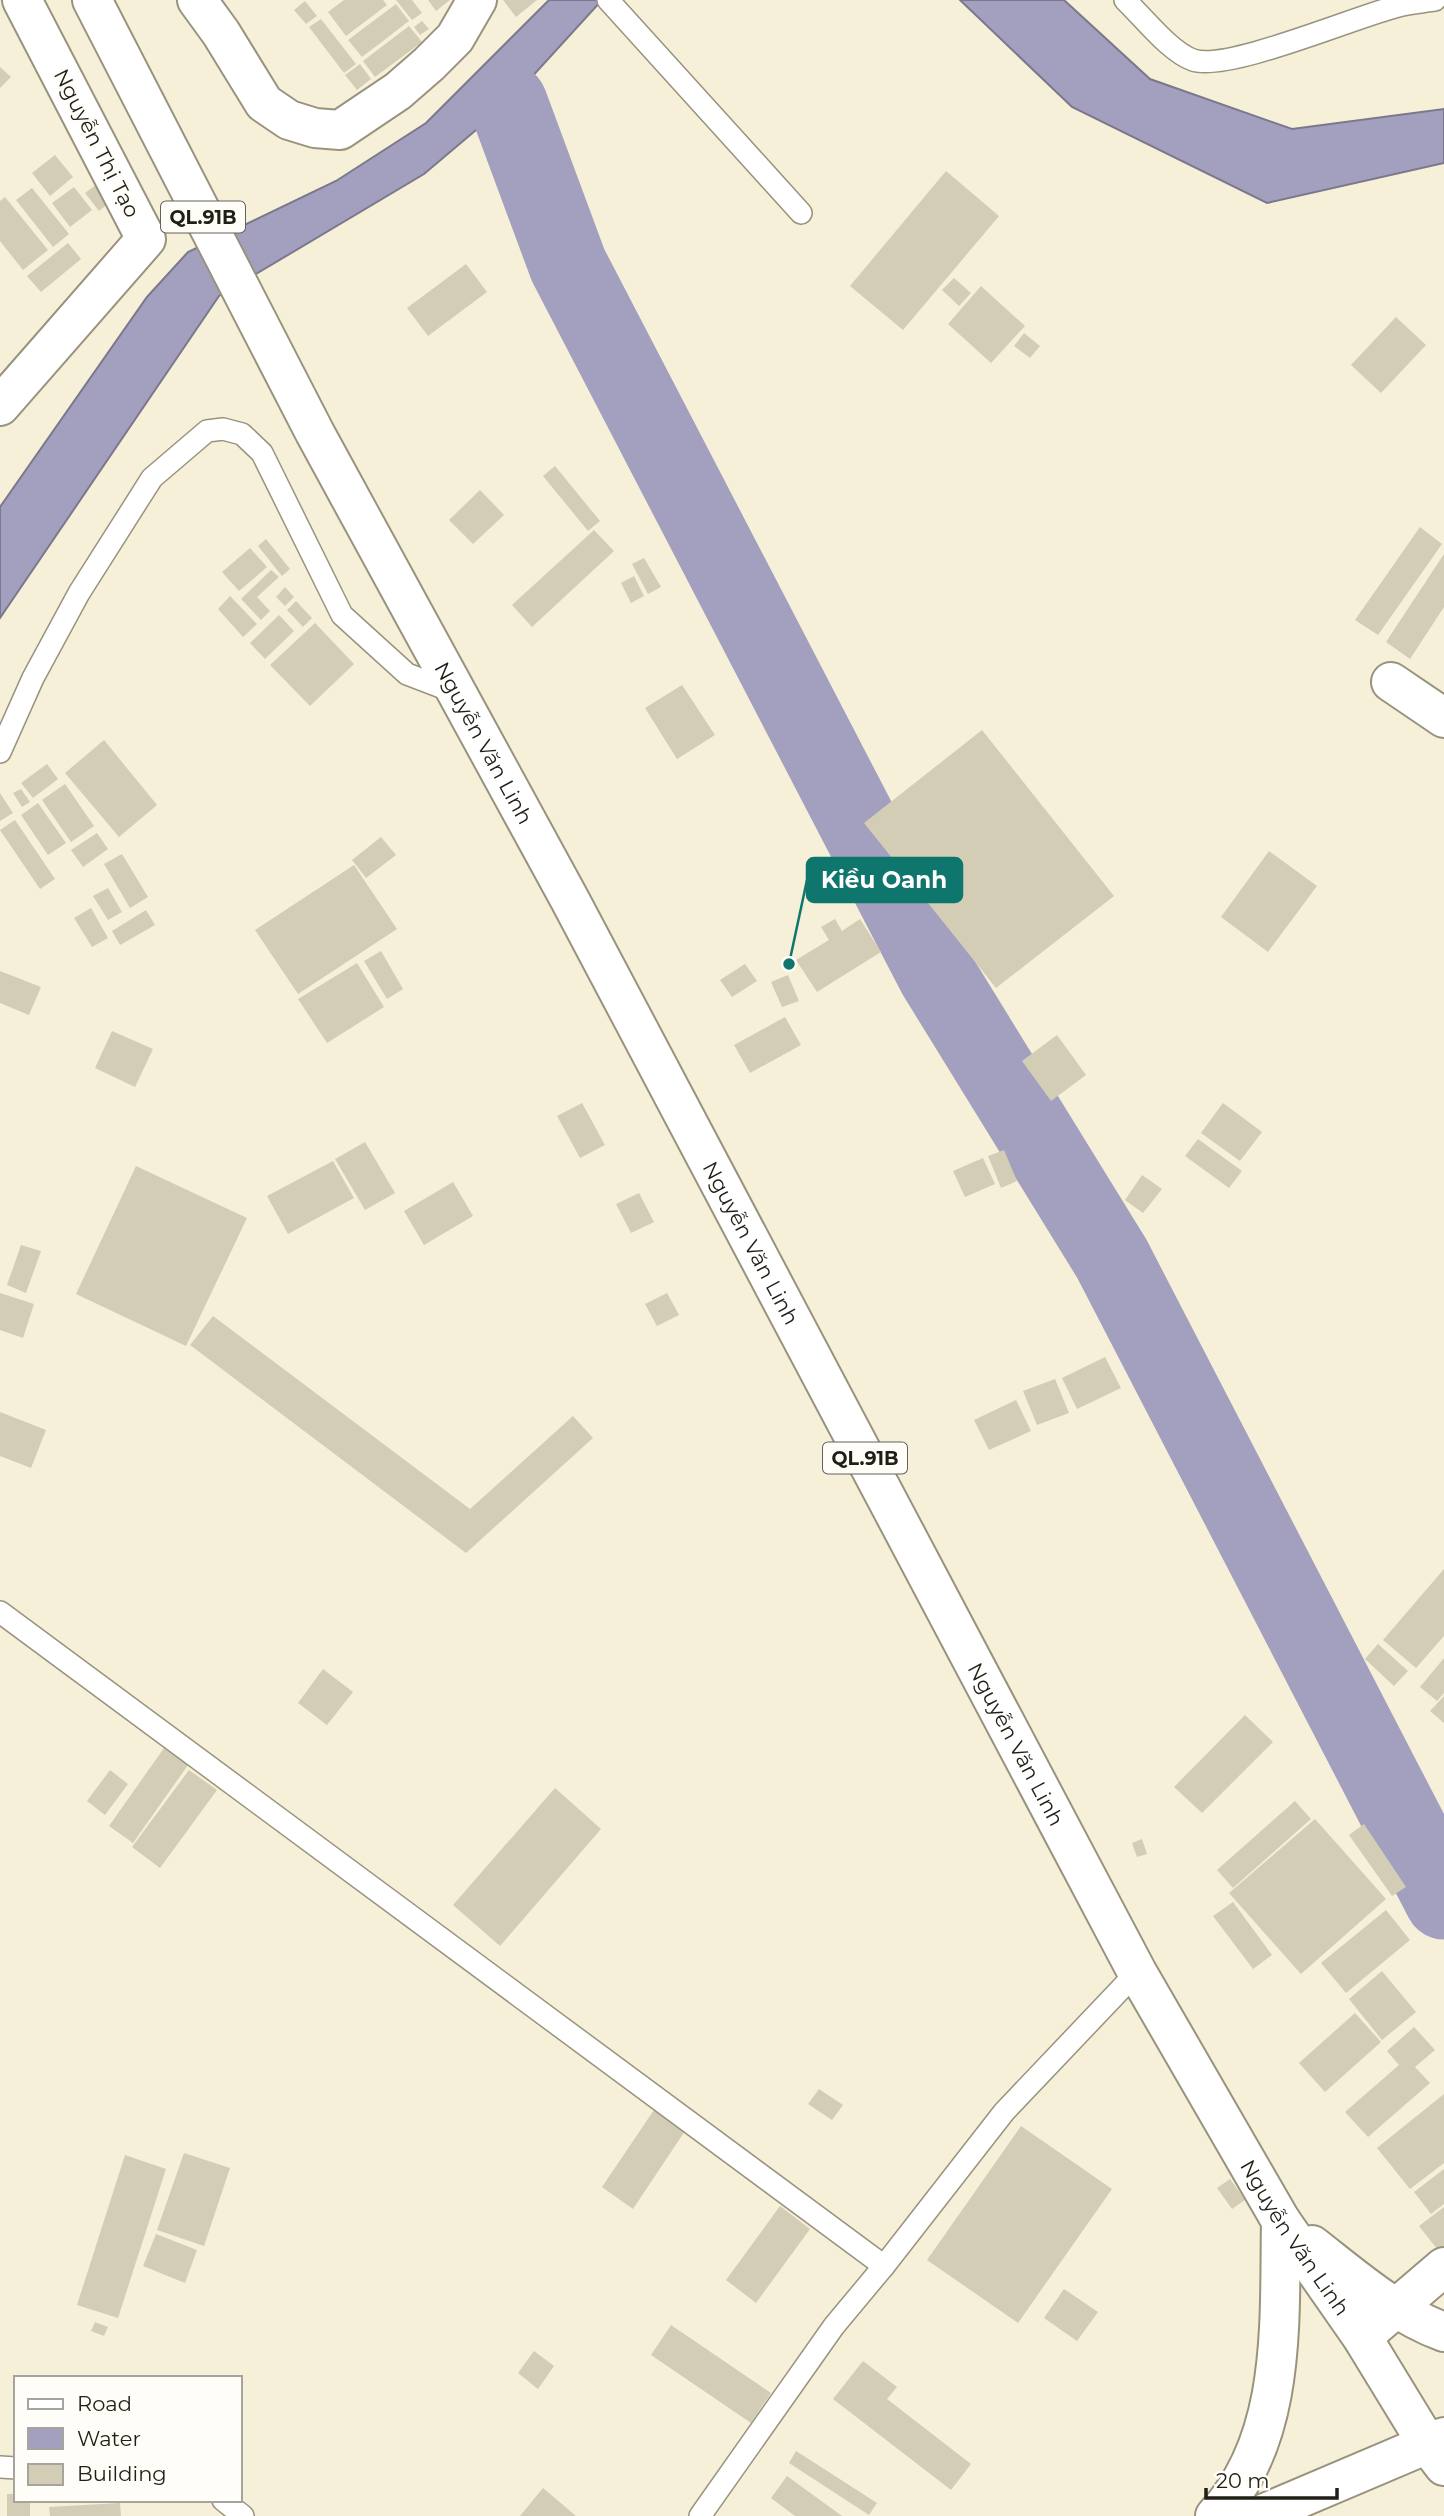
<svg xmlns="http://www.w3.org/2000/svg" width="1444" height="2516" font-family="Montserrat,sans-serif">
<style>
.water{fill:#a39fbf;stroke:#7c788c;stroke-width:2}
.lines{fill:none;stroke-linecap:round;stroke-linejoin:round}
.river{stroke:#a39fbf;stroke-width:79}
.building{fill:#d3cdb6}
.lane-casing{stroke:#99937e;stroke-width:24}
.street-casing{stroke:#99937e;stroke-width:42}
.secondary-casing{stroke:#99937e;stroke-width:42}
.highway-casing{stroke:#99937e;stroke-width:42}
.lane{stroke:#fff;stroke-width:21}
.street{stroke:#fff;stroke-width:38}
.secondary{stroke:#fff;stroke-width:38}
.highway{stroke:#fff;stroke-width:38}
.labels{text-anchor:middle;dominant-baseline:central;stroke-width:5;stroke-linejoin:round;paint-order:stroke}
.shield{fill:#fefdf8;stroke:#63615a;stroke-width:2}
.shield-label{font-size:19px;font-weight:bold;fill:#201e16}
.street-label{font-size:21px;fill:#201e16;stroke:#fefdf8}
.leader{fill:none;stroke:#0f766e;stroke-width:2.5}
.callout-dot{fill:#0f766e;stroke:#fefdf8;stroke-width:2.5}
.callout{fill:#0f766e;stroke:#0f766e;stroke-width:2.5}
.callout-label{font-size:23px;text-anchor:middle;font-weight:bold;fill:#fff}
</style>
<rect width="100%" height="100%" fill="#f6f0d9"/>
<!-- water -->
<g class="water">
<polygon points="549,0 602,0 508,103 424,174 219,296 0,618 0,507 147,297 188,252 336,181 426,123"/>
<polygon points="960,0 1064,0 1150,79 1292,129 1444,109 1444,163 1267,203 1072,107"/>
</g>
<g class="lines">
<!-- river -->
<polyline class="river" points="508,103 568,265 937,975 1112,1259 1444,1900"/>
</g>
<!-- building -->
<g class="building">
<polygon points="344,0 383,0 387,5 346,36 328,12"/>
<polygon points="396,0 412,0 422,13 412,20"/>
<polygon points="428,0 450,0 436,11"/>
<polygon points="503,0 537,0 516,17"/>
<polygon points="305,1 317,16 306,24 294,10"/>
<polygon points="396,4 409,21 362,57 348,40"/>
<polygon points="321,19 356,64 344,73 309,27"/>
<polygon points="422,21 429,29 420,35 414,27"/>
<polygon points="409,26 422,42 375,77 363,61"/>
<polygon points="360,64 371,79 357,90 345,75"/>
<polygon points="0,67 11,77 0,88"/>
<polygon points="55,155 73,177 50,196 32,173"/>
<polygon points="946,171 999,216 903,330 850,286"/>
<polygon points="97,184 111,201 99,211 85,193"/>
<polygon points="74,187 92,210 70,227 52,203"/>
<polygon points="32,188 69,234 53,247 16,200"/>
<polygon points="5,197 48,250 23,270 0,241 0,201"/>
<polygon points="68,243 81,259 41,292 27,276"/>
<polygon points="466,264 487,292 428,336 407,308"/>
<polygon points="954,278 971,293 959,306 942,290"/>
<polygon points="981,286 1025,326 991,363 948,324"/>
<polygon points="1396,317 1426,345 1381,393 1351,365"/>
<polygon points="1024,333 1040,346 1030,358 1014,346"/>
<polygon points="555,466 600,521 588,531 543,476"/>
<polygon points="480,490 504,515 473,544 449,520"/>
<polygon points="1420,527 1442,544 1378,635 1355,620"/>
<polygon points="594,530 614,551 532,627 512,605"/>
<polygon points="266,539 290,569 282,576 258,546"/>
<polygon points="250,548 267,567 239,591 222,572"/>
<polygon points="1444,554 1444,607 1410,659 1386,642"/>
<polygon points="644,558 661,587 648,594 632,564"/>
<polygon points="271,570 279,577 257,597 270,611 261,620 241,599"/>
<polygon points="634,576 644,596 631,603 621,583"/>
<polygon points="285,587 294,597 285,606 276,597"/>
<polygon points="230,596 257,624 243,637 218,609"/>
<polygon points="296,601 312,618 303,627 287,610"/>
<polygon points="279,615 294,631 265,659 250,643"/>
<polygon points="315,623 354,664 310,706 270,665"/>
<polygon points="682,685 715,735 677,759 645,708"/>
<polygon points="982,730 1114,896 996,988 864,823"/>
<polygon points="104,740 157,805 119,837 65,773"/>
<polygon points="47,764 58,779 33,798 21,783"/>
<polygon points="65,784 94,826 71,842 42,800"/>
<polygon points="21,789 30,802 22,807 13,793"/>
<polygon points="0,793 13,813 0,821"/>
<polygon points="38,803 66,843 48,855 21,815"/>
<polygon points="15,820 55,879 40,889 0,830"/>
<polygon points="97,833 108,849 83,867 71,850"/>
<polygon points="381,837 396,855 366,878 352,860"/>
<polygon points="1269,851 1317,886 1268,952 1221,917"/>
<polygon points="122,854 148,897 130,908 104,864"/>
<polygon points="354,865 397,929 298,994 255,930"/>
<polygon points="108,888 122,912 108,920 93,896"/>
<polygon points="91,908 108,938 92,947 74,918"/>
<polygon points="146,910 155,925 120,945 112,931"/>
<polygon points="835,919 842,931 860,919 881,952 817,992 796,960 829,940 821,927"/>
<polygon points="381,951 403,989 387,999 364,961"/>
<polygon points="357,963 384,1007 327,1043 298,999"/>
<polygon points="745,964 757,981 732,997 720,980"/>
<polygon points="0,971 41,987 29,1015 0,1003"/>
<polygon points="788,975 799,1001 782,1007 771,982"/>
<polygon points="785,1017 801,1045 750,1073 734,1045"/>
<polygon points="112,1031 153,1049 135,1087 95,1068"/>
<polygon points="1057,1035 1086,1075 1051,1101 1022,1061"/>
<polygon points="582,1103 605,1145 580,1158 557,1116"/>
<polygon points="1223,1103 1262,1132 1240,1161 1201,1133"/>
<polygon points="1198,1139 1242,1171 1229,1188 1185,1156"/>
<polygon points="365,1142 395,1193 365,1210 335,1159"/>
<polygon points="1004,1150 1017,1181 1001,1188 988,1156"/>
<polygon points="983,1158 995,1184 965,1197 953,1171"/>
<polygon points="333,1161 354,1198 288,1234 267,1196"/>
<polygon points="136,1166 247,1218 186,1346 76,1294"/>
<polygon points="1142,1175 1162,1189 1143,1213 1125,1200"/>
<polygon points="453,1182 473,1216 424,1245 404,1211"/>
<polygon points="639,1193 654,1222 631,1233 616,1204"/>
<polygon points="21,1245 41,1251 26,1293 7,1285"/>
<polygon points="0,1293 34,1304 23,1338 0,1330"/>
<polygon points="667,1293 679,1315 657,1326 645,1304"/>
<polygon points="213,1316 470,1509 573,1416 593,1438 466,1553 190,1345"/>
<polygon points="1105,1357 1121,1388 1077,1409 1062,1378"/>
<polygon points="1055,1379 1069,1413 1037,1425 1023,1391"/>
<polygon points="1016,1400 1031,1431 989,1450 974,1420"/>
<polygon points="0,1412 46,1430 31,1468 0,1456"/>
<polygon points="1444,1569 1444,1636 1416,1668 1383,1640"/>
<polygon points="1378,1644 1408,1671 1394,1686 1365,1659"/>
<polygon points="1444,1658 1444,1693 1437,1701 1420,1687"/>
<polygon points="323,1669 353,1692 327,1725 298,1703"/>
<polygon points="1444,1696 1444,1723 1430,1711"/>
<polygon points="1245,1715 1273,1742 1202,1813 1174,1787"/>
<polygon points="164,1748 188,1765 133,1843 109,1826"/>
<polygon points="110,1770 128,1784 105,1815 87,1801"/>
<polygon points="189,1770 217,1790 160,1868 132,1847"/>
<polygon points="555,1788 601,1829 500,1946 453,1905"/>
<polygon points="1295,1801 1311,1819 1233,1888 1217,1870"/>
<polygon points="1315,1819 1386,1899 1301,1974 1229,1893"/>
<polygon points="1364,1824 1406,1887 1392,1896 1349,1835"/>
<polygon points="1142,1839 1147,1854 1137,1857 1132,1843"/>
<polygon points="1233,1902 1272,1955 1253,1969 1213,1916"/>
<polygon points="1386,1910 1410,1940 1346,1993 1321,1963"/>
<polygon points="1382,1971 1416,2012 1382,2040 1349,1999"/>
<polygon points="1355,2013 1381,2042 1325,2092 1299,2063"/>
<polygon points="1414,2027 1435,2050 1415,2067 1430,2083 1368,2137 1345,2112 1399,2065 1387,2051"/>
<polygon points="819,2089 843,2105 832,2120 808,2104"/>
<polygon points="1444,2094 1444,2163 1410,2189 1377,2148"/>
<polygon points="658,2104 689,2125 633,2209 602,2187"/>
<polygon points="1021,2126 1112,2189 1018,2323 927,2260"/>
<polygon points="184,2153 230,2168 204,2246 157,2230"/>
<polygon points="125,2155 166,2169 118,2318 77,2305"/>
<polygon points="1444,2169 1444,2204 1431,2214 1414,2192"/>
<polygon points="1230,2179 1245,2200 1232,2209 1217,2188"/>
<polygon points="780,2206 810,2229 756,2303 726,2280"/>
<polygon points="1444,2207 1444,2252 1441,2254 1419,2226"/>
<polygon points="156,2234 197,2250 185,2283 143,2266"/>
<polygon points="1064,2289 1098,2312 1077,2341 1044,2318"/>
<polygon points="95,2322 108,2327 104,2336 91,2331"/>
<polygon points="671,2325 771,2393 751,2423 651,2355"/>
<polygon points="534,2351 554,2366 538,2389 518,2373"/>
<polygon points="863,2361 897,2387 887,2399 971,2464 951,2490 833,2399"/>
<polygon points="796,2451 877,2503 869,2515 789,2463"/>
<polygon points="787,2476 842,2516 795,2516 771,2498"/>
<polygon points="543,2488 576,2516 520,2516"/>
<polygon points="7,2494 16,2494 16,2500 30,2500 30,2516 7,2516"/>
<polygon points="120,2503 121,2516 50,2516 49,2507"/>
</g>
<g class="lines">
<defs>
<g id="lane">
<polyline points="608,0 801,213"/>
<path d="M1125,0C1143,17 1170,52 1193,60C1227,72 1357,16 1398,6C1410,3 1423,2 1435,0"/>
<polyline points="0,752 33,678 79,593 152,478 207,431 223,429 242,434 262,453 342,615 407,674 454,692"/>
<polyline points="0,1612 884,2266"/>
<polyline points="0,2467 16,2468"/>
<polyline points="223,2500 243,2516"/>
<polyline points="700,2516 834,2326 884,2266 1004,2112 1137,1972"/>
</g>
<g id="street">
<polyline points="197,0 221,33 264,103 289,120 315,128 340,130 398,91 429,64 455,38 477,0"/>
<polyline points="0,406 146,239 22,0"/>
<polyline points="1391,682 1444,718"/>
<polyline points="1362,2337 1444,2267"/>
</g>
<polyline id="secondary" points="1258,2516 1444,2437"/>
<g id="highway">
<path id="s1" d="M92,0L315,433L570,900L1137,1972L1281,2221L1362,2337L1428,2445L1444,2466"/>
<path d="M1312,2245C1353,2277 1395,2314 1444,2332"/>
<path d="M1215,2516C1288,2438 1279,2320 1281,2221"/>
</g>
</defs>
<!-- lane casing -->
<use href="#lane" class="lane-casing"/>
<!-- street casing -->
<use href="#street" class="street-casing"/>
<!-- secondary casing -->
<use href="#secondary" class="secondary-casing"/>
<!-- highway casing -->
<use href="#highway" class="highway-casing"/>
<!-- lane -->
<use href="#lane" class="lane"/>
<!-- street -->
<use href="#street" class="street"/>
<!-- secondary -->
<use href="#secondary" class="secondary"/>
<!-- highway -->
<use href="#highway" class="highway"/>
</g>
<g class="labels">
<!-- shield labels -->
<g class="shield">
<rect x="161" y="201.5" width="84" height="31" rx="5"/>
<rect x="823" y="1442.5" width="84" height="31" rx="5"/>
</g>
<g class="shield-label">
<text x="203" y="217">QL.91B</text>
<text x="865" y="1458">QL.91B</text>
</g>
<!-- street labels -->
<g class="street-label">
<text transform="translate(97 143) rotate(63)">Nguyễn Thị Tạo</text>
<text stroke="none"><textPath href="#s1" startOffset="840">Nguyễn Văn Linh</textPath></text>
<text stroke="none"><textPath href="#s1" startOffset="1407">Nguyễn Văn Linh</textPath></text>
<text stroke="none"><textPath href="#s1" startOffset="1974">Nguyễn Văn Linh</textPath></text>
<text stroke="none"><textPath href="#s1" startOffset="2541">Nguyễn Văn Linh</textPath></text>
</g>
</g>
<!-- callouts -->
<path class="leader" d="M789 964L807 880"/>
<circle class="callout-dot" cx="789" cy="964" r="7"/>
<rect class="callout" x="807" y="858" width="155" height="44" rx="7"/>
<g class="callout-label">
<text x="884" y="888">Kiều Oanh</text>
</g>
<!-- legend -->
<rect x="14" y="2376" width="228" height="126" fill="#fefdf8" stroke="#a5a49e" stroke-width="2"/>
<rect x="28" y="2399" width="35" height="10" fill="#ffffff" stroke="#a5a49e" stroke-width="2"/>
<text x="77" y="2411" font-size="21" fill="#201e16">Road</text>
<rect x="28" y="2428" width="35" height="21" fill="#a39fbf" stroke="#a5a49e" stroke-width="2"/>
<text x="77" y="2446" font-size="21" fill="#201e16">Water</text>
<rect x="28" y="2464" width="35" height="21" fill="#d3cdb6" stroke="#a5a49e" stroke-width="2"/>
<text x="77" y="2481" font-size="21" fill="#201e16">Building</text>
<!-- scale -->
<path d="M1206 2488v10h131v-10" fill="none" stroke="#201e16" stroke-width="3.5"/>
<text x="1216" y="2488" font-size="21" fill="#201e16" stroke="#fefdf8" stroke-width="5" paint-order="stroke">20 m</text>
</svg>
